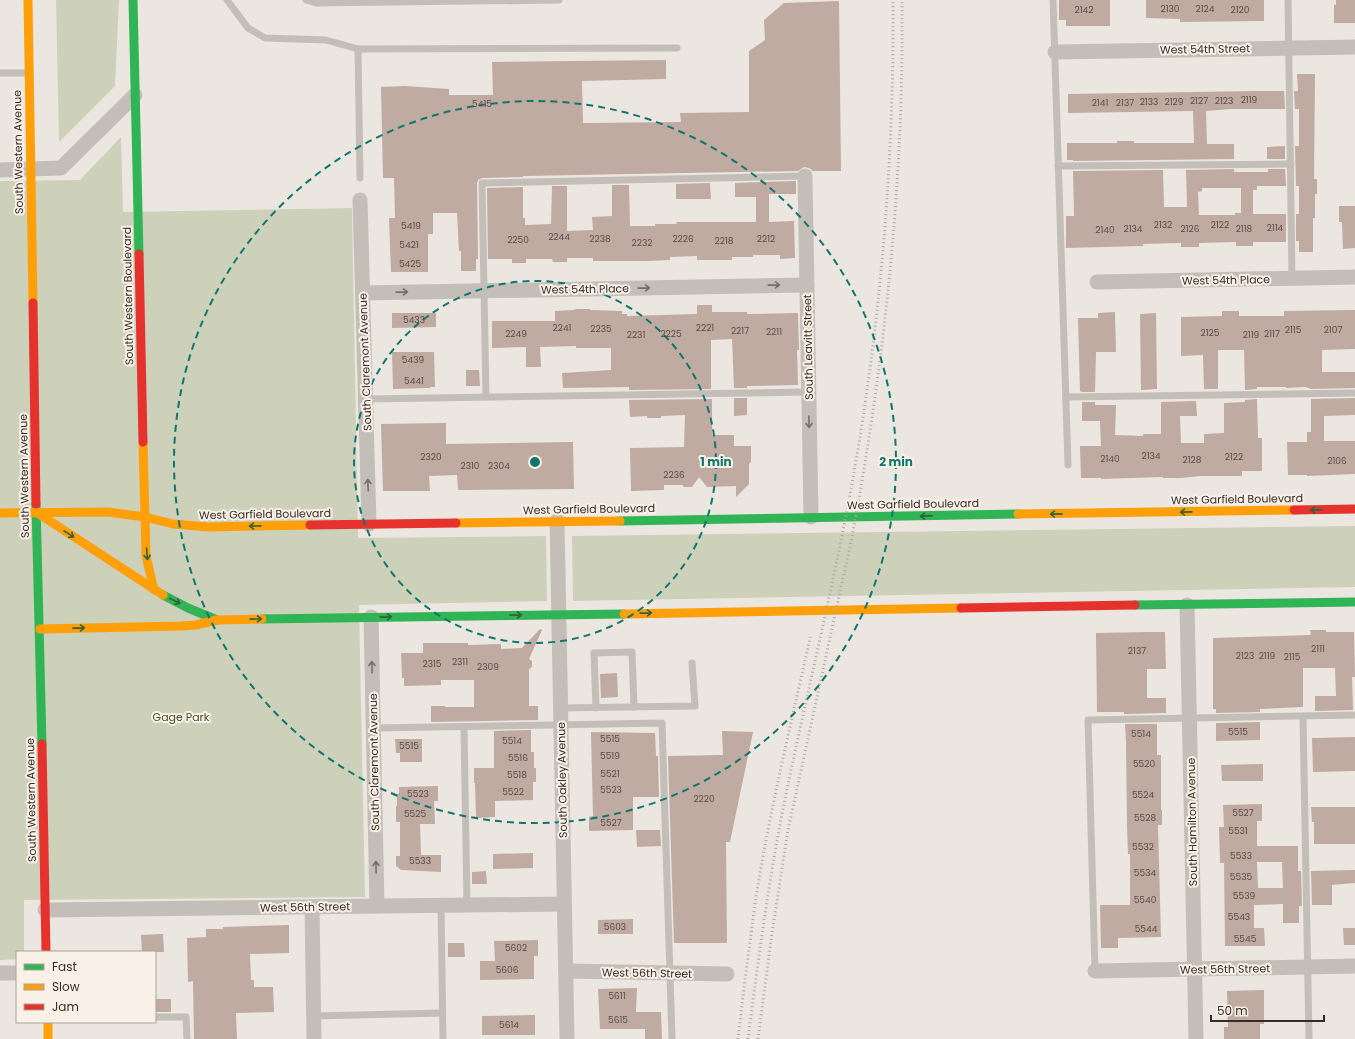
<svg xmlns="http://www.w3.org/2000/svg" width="1355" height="1039" font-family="Poppins,sans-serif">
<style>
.green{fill:#cdd1ba}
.building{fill:#bfaba2;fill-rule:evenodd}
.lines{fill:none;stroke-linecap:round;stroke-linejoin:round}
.lane{stroke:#c4beb9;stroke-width:7}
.street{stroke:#c4beb9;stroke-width:15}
.fast{stroke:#30b455;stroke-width:9}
.slow{stroke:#ff9f0a;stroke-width:9}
.jam{stroke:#e5322d;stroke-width:9}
.rail{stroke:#aca7a3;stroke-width:3;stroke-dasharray:1 3;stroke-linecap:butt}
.oneway{stroke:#756e69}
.oneway2{stroke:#336239}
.ring{fill:none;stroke:#0f766e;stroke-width:2;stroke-dasharray:7 5}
.labels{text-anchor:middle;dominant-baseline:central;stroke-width:4;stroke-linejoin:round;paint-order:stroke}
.number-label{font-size:9px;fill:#584c46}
.street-label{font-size:11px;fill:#352c27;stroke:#f9f0e7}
.park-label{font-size:11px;fill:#44522c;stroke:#f9f0e7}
.centre{fill:#0f766e;stroke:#f9f0e7;stroke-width:2}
.ring-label{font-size:12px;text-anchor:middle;font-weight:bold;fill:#0f766e;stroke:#f9f0e7;stroke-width:4;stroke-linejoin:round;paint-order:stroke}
</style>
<rect width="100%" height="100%" fill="#ece6e0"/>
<!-- green -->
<g class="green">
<polygon points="56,0 119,0 115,86 59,142"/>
<polygon points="121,137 123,212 352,208 358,538 546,536 547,601 359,605 365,897 24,900 24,952 17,952 17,959 0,960 0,181 80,180"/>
<polygon points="1355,526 1355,587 573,601 572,536"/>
</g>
<!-- building -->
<g class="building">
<polygon points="1059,0 1110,0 1110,26 1066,26 1066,20 1059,20"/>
<polygon points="1146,0 1264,0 1264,21 1180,22 1180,19 1146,18"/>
<polygon points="1336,0 1355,0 1355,23 1334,23 1334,5 1336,5"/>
<polygon points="839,1 841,171 813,171 809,168 804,167 798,171 523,176 523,177 482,178 478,180 477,183 478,259 476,259 476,271 461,271 461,251 459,251 457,213 433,213 433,234 428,234 428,272 391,272 389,218 395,218 394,178 383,178 381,87 405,86 449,89 449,95 493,95 492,62 666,60 666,79 582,81 583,123 681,122 680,113 749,112 749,51 765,40 764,20 784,3"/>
<polygon points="1297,74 1315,74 1314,179 1317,179 1317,194 1315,194 1315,218 1313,218 1313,252 1299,252 1299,241 1296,241 1296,214 1299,214 1299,186 1296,186 1295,146 1299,146 1299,109 1295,109 1294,91 1298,91"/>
<polygon points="1256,91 1284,91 1285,109 1231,109 1206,111 1207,144 1234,144 1234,159 1073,161 1073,160 1067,160 1067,143 1117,143 1117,141 1134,141 1134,143 1194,143 1193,111 1068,113 1068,94"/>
<polygon points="1285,146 1285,159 1267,159 1267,147"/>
<path d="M1234,169V172H1268V169H1285L1286,186H1257V190H1253V214H1286V242H1253V246H1236V242L1199,243V247H1181V243L1143,244V246L1066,248V216H1074L1073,171L1163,170L1164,207H1187L1186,170ZM1202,188H1241V213H1235V215H1199L1198,192L1202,191Z"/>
<polygon points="796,181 796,194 769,194 769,222 794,221 795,258 780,259 780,255 753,255 753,257 732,257 732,260 697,260 697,256 670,257 670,260 646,261 593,261 593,258 567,258 567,262 553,262 552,259 526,259 526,263 512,263 512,259 488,259 487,188 523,187 523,218 525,218 525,225 551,224 552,186 567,186 567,231 593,230 592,217 612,216 612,185 629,185 630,226 655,226 655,224 676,224 677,222 756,222 756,197 735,197 735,183"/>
<polygon points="710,183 711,199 676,199 676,184"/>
<polygon points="1339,206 1355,206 1355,248 1343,249 1342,222 1339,222"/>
<polygon points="697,305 712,305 712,312 747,312 747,314 798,313 799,350 797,350 798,385 747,386 747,388 734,388 732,339 711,340 711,389 629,390 629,387 563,388 562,373 611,370 611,348 576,348 576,346 540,347 541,367 526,367 526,347 492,348 492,321 555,321 555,311 575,310 575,309 590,309 590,310 622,311 622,314 627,314 627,316 697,314"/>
<polygon points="1355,310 1355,349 1322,350 1322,372 1355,372 1355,388 1311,389 1306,387 1286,388 1286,387 1257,387 1257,389 1245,390 1244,350 1218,350 1218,389 1204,389 1203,355 1181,356 1181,317 1222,316 1222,311 1239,311 1239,316 1284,316 1284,311"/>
<polygon points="1115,312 1116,352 1096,352 1095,392 1082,392 1080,391 1078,318 1098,318 1098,313"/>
<polygon points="392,313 436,313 436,327 392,328"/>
<polygon points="1156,313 1157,389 1141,390 1140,314"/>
<polygon points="392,352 434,352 435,387 430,387 430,388 393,389"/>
<polygon points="466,370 479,370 480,386 466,386"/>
<polygon points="734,398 747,398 747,415 734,416"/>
<polygon points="1355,398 1355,415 1324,416 1324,441 1355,441 1355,474 1307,476 1307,475 1288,475 1287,442 1307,442 1307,432 1311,432 1311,399"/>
<polygon points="712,399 712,435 734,435 734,446 751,446 751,462 749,464 749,484 736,497 736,486 707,487 699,477 692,487 684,487 682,485 664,485 664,490 631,491 630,448 684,447 685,415 661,416 661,418 647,418 647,416 630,417 629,400"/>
<polygon points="1257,399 1258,438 1262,438 1262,471 1242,471 1242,476 1200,476 1181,478 1163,478 1163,477 1101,479 1101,478 1081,478 1080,446 1101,446 1100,421 1082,421 1082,402 1095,402 1095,405 1116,405 1115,435 1143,436 1143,434 1161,434 1161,402 1196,401 1197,416 1180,416 1181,443 1204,443 1204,434 1224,433 1224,403 1245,402 1245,400"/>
<polygon points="446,423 446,444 573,442 574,489 458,490 457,475 429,476 430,491 383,491 381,424"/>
<polygon points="540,629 542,630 529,659 532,661 532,667 529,669 529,706 538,706 538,720 431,722 431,706 445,706 445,707 474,707 474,680 441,680 441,685 404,686 404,678 402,678 401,653 423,653 423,643 468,643 468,645 501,644 501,649 522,648"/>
<polygon points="1310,630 1326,630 1326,632 1354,632 1355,677 1352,677 1353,710 1315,711 1315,696 1336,696 1335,668 1303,668 1303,707 1260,709 1260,712 1216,713 1216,709 1213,709 1213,638 1311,635"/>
<polygon points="1149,632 1165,632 1166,669 1147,669 1147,698 1166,698 1166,713 1124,714 1124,712 1097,712 1096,633"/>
<polygon points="617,673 618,697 601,698 600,674"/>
<polygon points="1260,722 1260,740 1216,741 1216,723"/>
<polygon points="1125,724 1157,724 1157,755 1161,755 1161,810 1162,810 1162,825 1158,825 1161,937 1118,938 1118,948 1101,948 1100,905 1130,905 1130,854 1128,854 1127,826 1126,742"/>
<polygon points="531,730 531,752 534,752 534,768 536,768 536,782 533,782 533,800 495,801 495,817 476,818 475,783 474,783 474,768 494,768 494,731"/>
<polygon points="722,731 753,732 730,842 726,842 727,943 674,943 668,756 723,755"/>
<polygon points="591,732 655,733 656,756 658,756 659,797 633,797 633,830 589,831 589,817 593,816"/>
<polygon points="1355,737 1355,771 1313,772 1312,738"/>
<polygon points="395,739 422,739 422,762 400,762 400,753 396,753"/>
<polygon points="1263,764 1263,781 1222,781 1221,765"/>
<polygon points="438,786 438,801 434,801 435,824 420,824 421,855 441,855 441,872 401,870 396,866 396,856 400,856 400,822 396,822 396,806 397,806 397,795 399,793 399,787"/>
<path d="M1262,804V821H1257V846H1298V871H1301L1302,906H1299V923H1283V904L1254,905V928H1264L1265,946H1225L1224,863H1220L1219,827H1224L1223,805ZM1257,862H1282L1283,888H1258Z"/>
<polygon points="1311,807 1355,807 1355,844 1314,844 1314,822 1312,822"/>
<polygon points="636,830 660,830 661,846 637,847"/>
<polygon points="533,853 533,868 493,869 493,854"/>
<polygon points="1355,870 1355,883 1332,885 1332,905 1312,905 1311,871"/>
<polygon points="486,871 487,884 472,884 472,872"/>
<polygon points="633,919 633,934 598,934 598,920"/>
<polygon points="289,925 289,953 250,954 251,980 254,980 254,987 273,987 274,1012 236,1013 237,1039 194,1039 193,981 188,982 187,938 206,937 206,929 223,929 223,927"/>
<polygon points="1343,928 1355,928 1355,945 1344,945"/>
<polygon points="163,934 164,952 142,952 141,935"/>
<polygon points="538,940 538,956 534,956 534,979 480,980 480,961 495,961 494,941"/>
<polygon points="448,943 464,943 465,957 448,957"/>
<polygon points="637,988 636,1012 661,1012 662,1039 645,1039 645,1029 600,1029 598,989"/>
<polygon points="1264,990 1264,1024 1260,1024 1260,1039 1224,1039 1224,1027 1228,1027 1227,991"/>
<rect x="156" y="999" width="15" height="13"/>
<polygon points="535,1015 535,1035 482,1035 482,1016"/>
</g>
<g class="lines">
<!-- lane -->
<g class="lane">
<polyline points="227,0 248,28 265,38 326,40 358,49 677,48"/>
<polyline points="306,0 316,3 559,0"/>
<polyline points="1053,0 1068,465"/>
<polyline points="1288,0 1292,279"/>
<polyline points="358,49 360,178"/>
<polyline points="0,73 28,73"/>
<polyline points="1058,166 1291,164"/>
<polyline points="486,397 482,183 805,176"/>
<polyline points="1066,397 1355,393"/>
<polyline points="366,399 809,392"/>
<polyline points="560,708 695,706 692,663"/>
<polyline points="596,708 594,653 632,652 634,707"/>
<polyline points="1303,716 1309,1039"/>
<polyline points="464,727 467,905"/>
<polyline points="373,728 662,723 672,1039"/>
<polyline points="441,906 443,1039"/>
<polyline points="1095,971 1088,720 1355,715"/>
<polyline points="314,1016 442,1013"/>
<polyline points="155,1017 186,1017 187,1039"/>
</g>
<!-- street -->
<g class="street">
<polyline points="1055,52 1355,47"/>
<polyline points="0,170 61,168 135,95"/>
<polyline points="805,176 811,517"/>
<polyline points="360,200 369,524"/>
<polyline points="1097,282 1355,277"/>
<polyline points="363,293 807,285"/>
<polyline points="557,521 567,1039"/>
<polyline points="1187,605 1196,1039"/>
<polyline points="371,617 377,906"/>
<polyline points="312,907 314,1039"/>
<polyline points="45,910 564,904"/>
<polyline points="566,971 727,974"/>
<polyline points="1095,971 1355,966"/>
<polyline points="0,973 17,973"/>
</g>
<!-- fast -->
<g class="fast">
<polyline points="133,0 139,254"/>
<polyline points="36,504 42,744"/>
<polyline points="620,521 1018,514"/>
<polyline points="163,595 188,608 217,620"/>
<polyline points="1135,605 1355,602"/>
<polyline points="262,619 624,614"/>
</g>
<!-- slow -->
<g class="slow">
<polyline points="28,0 33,303"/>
<polyline points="143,442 146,556 154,590"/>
<polyline points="36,512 163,595"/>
<polyline points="0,513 108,512 145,517 173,524 209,527 310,525"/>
<polyline points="1018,514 1294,510"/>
<polyline points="456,523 620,521"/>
<polyline points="624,614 961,608"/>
<polyline points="40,629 182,626 196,625 217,620 262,619"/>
<polyline points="48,1022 48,1039"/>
</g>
<!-- jam -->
<g class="jam">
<polyline points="139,254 143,442"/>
<polyline points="33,303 36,504"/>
<polyline points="1294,510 1355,509"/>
<polyline points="310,525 456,523"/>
<polyline points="961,608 1135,605"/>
<polyline points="42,744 46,952"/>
</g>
<!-- rail -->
<g class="rail">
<path d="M738,1039C743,994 749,949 755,904C769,813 791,724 811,634"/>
<path d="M748,1039C758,962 768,885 783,809C808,685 840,562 860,437C883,292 894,146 893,0"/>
<path d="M758,1039L772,933L788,830L852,537C885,360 904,180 902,0"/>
</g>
</g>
<!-- one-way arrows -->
<defs><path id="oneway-shaft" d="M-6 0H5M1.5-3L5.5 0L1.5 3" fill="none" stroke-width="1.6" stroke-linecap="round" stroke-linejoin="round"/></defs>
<g class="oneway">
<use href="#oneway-shaft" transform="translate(774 285) rotate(-1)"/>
<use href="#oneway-shaft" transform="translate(644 288) rotate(-1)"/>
<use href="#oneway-shaft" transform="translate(402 292) rotate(-1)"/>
<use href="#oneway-shaft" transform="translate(809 422) rotate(89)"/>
<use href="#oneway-shaft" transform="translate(368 485) rotate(-92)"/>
<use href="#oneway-shaft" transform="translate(372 667) rotate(-91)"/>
<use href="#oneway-shaft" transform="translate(376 867) rotate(-91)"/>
</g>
<g class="oneway2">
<use href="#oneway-shaft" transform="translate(1316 510) rotate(179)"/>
<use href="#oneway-shaft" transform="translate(1186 512) rotate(179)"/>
<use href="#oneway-shaft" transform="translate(1056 514) rotate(179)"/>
<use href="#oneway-shaft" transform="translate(926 516) rotate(179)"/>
<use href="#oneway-shaft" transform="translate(255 526) rotate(179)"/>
<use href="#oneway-shaft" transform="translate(69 534) rotate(32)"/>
<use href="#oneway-shaft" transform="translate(147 554) rotate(86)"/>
<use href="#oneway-shaft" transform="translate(175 601) rotate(27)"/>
<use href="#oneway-shaft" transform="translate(646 613) rotate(-1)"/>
<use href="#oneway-shaft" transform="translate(516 615) rotate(-1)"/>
<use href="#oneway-shaft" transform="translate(386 617) rotate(-1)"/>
<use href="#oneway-shaft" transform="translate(256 619) rotate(-1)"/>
<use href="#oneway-shaft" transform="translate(79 628) rotate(-1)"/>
</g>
<!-- distance rings -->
<g class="ring">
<circle cx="535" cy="462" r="181"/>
<circle cx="535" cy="462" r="361"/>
</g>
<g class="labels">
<!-- number labels -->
<g class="number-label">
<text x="1170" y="9">2130</text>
<text x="1205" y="9">2124</text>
<text x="1084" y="10">2142</text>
<text x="1240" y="10">2120</text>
<text x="1249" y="100">2119</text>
<text x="1199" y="101">2127</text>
<text x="1224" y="101">2123</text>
<text x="1149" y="102">2133</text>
<text x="1174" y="102">2129</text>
<text x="1100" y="103">2141</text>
<text x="1125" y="103">2137</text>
<text x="482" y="104">5415</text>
<text x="1163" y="225">2132</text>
<text x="1220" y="225">2122</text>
<text x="411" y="226">5419</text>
<text x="1275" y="228">2114</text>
<text x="1133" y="229">2134</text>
<text x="1190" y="229">2126</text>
<text x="1244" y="229">2118</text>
<text x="1105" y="230">2140</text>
<text x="559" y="237">2244</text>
<text x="600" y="239">2238</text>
<text x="683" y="239">2226</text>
<text x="766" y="239">2212</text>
<text x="518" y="240">2250</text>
<text x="724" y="241">2218</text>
<text x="642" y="243">2232</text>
<text x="409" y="245">5421</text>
<text x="410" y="264">5425</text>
<text x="414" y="320">5433</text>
<text x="562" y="328">2241</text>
<text x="705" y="328">2221</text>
<text x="601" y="329">2235</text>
<text x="1293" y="330">2115</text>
<text x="1333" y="330">2107</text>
<text x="740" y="331">2217</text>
<text x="774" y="332">2211</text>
<text x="1210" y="333">2125</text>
<text x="516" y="334">2249</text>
<text x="671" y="334">2225</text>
<text x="1272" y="334">2117</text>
<text x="636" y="335">2231</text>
<text x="1251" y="335">2119</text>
<text x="413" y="360">5439</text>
<text x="414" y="381">5441</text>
<text x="1151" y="456">2134</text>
<text x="431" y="457">2320</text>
<text x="1234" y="457">2122</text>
<text x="1110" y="459">2140</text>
<text x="1192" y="460">2128</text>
<text x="1337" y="461">2106</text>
<text x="470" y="466">2310</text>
<text x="499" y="466">2304</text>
<text x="674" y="475">2236</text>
<text x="1318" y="649">2111</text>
<text x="1137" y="651">2137</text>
<text x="1245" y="656">2123</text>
<text x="1267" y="656">2119</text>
<text x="1292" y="657">2115</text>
<text x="460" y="662">2311</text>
<text x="432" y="664">2315</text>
<text x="488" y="667">2309</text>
<text x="1238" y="732">5515</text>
<text x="1141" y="734">5514</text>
<text x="610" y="739">5515</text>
<text x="512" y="741">5514</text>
<text x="409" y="746">5515</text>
<text x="610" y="756">5519</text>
<text x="518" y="758">5516</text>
<text x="1144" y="764">5520</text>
<text x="610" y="774">5521</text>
<text x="517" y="775">5518</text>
<text x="611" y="790">5523</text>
<text x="513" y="792">5522</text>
<text x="418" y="794">5523</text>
<text x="1143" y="795">5524</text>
<text x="704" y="799">2220</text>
<text x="1243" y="813">5527</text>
<text x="415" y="814">5525</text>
<text x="1145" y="818">5528</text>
<text x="611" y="823">5527</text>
<text x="1238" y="831">5531</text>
<text x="1143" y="847">5532</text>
<text x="1241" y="856">5533</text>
<text x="420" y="861">5533</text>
<text x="1145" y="873">5534</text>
<text x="1241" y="877">5535</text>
<text x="1244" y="896">5539</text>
<text x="1145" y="900">5540</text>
<text x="1239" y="917">5543</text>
<text x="615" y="927">5603</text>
<text x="1146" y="929">5544</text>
<text x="1245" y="939">5545</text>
<text x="516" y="948">5602</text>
<text x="507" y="970">5606</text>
<text x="617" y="996">5611</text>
<text x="618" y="1020">5615</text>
<text x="509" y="1025">5614</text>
</g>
<!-- street labels -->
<g class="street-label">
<text transform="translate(1205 49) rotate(-1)">West 54th Street</text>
<text transform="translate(18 152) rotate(-91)">South Western Avenue</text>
<text transform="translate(1226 280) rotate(-1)">West 54th Place</text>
<text transform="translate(585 289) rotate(-1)">West 54th Place</text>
<text transform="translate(128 296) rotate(-91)">South Western Boulevard</text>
<text transform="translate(808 347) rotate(-91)">South Leavitt Street</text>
<text transform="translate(365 362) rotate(-92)">South Claremont Avenue</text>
<text transform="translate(24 476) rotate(-91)">South Western Avenue</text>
<text transform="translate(1237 499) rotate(-1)">West Garfield Boulevard</text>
<text transform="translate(913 504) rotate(-1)">West Garfield Boulevard</text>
<text transform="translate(589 509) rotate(-1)">West Garfield Boulevard</text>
<text transform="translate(265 514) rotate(-1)">West Garfield Boulevard</text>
<text transform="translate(374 762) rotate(-91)">South Claremont Avenue</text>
<text transform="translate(562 780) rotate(-91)">South Oakley Avenue</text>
<text transform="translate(31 800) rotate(-91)">South Western Avenue</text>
<text transform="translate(1192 822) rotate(-91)">South Hamilton Avenue</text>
<text transform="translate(305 907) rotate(-1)">West 56th Street</text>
<text transform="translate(1225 969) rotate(-1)">West 56th Street</text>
<text transform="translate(647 973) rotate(1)">West 56th Street</text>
</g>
<!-- park labels -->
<g class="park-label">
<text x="181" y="717">Gage Park</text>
</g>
</g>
<circle cx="535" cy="462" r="6" class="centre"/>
<g class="ring-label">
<text x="716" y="466">1 min</text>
<text x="896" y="466">2 min</text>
</g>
<!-- legend -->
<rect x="16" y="951" width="140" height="72" fill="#f9f0e7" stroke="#aba29a"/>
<rect x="24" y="964" width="20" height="6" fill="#30b455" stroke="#aba29a"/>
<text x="52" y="971" font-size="12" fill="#352c27">Fast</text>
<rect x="24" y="984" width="20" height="6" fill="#ff9f0a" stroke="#aba29a"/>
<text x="52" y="991" font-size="12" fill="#352c27">Slow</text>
<rect x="24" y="1004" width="20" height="6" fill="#e5322d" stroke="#aba29a"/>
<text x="52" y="1011" font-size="12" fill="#352c27">Jam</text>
<!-- scale -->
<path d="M1211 1015v6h113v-6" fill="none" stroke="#352c27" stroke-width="2"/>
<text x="1217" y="1015" font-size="12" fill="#352c27" stroke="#f9f0e7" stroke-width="3" paint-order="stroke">50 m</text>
</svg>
